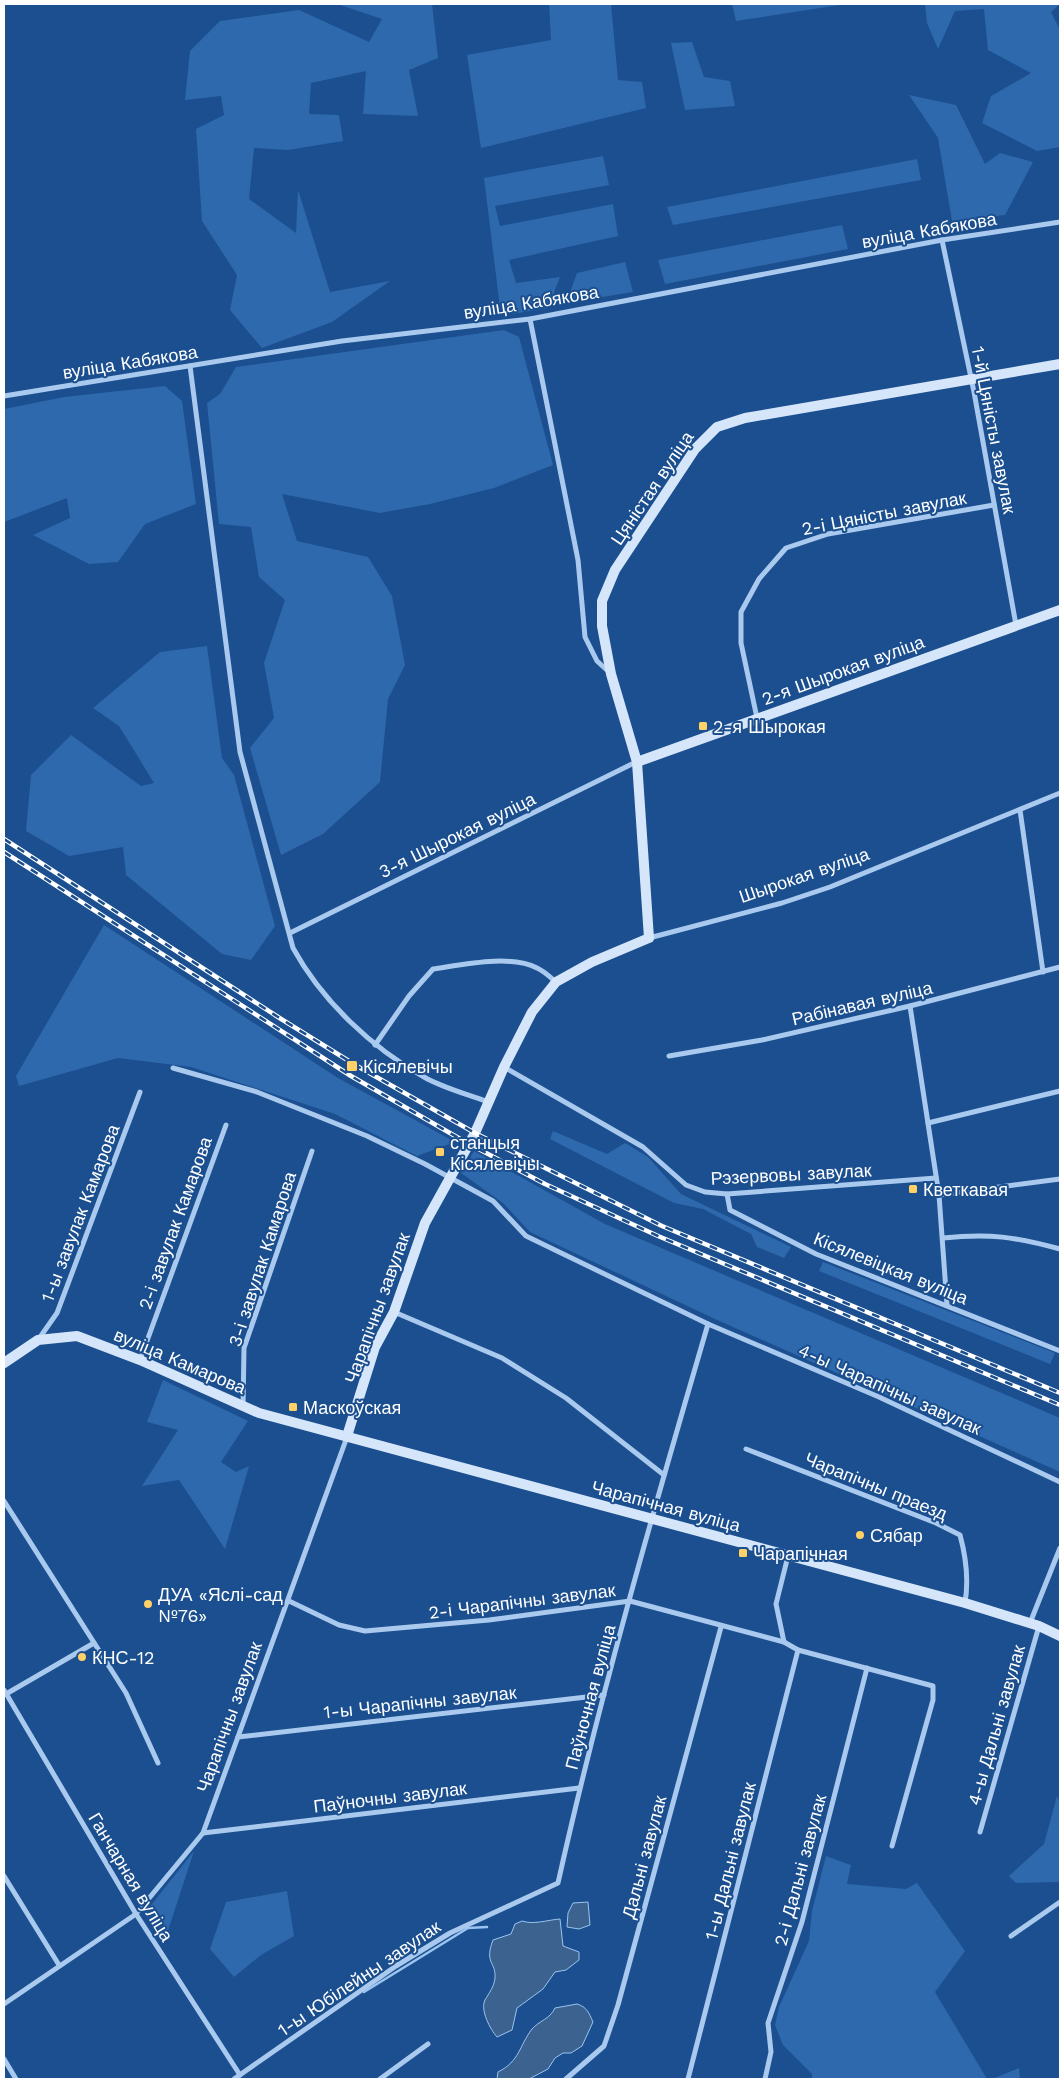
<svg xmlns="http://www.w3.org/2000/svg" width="1064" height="2083" font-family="'Work Sans',sans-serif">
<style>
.green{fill:#2e69ad}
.water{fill:#3c6290;stroke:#9cc4f0}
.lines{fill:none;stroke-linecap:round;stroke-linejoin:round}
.stream{stroke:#9cc4f0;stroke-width:2.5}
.street{stroke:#a9c9ee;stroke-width:5}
.secondary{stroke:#d6e6fa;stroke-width:10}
.rail-casing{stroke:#fff;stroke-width:4.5}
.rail{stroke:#1b4f8f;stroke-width:2.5;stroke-dasharray:8;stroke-linecap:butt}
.poi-dot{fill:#ffd166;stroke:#1b4f8f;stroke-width:2}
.labels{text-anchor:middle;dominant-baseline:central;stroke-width:4;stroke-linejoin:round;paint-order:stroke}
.street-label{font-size:18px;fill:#fff;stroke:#1b4f8f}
.poi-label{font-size:18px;fill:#fff;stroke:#1b4f8f;text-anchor:start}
</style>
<rect width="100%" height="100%" fill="#1b4f8f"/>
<!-- green -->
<g class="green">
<polygon points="337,4 432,4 438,58 409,70 418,116 363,114 366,71 311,83 309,114 339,115 343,141 288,150 254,148 249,199 296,233 298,190 330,292 390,281 332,322 262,348 230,310 237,275 202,221 196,129 224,115 221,96 185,100 190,51 220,21 299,10 369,42 382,19"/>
<polygon points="549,4 611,4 618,80 642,82 646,108 481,148 467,55 551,40"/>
<polygon points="732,4 846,4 736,21"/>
<polygon points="925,4 1060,4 1051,12 1060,30 1060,147 1037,151 982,123 991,96 1031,73 988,50 984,9 955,11 938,49 927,23"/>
<polygon points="692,42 704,77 730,81 735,106 685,110 671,43"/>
<polygon points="909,95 956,105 985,164 1000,153 1033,162 1005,215 952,221 938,138"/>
<polygon points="603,156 609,185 495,206 500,226 613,204 618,236 509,260 516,283 560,277 548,308 512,314 500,308 484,178"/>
<polygon points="917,159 921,180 673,225 667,207"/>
<polygon points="842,225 848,249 665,284 658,260"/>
<polygon points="625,262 633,292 566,303 577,273"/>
<polygon points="504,330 519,337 553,465 494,488 430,504 380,513 282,494 297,541 368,557 392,596 405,665 388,699 380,782 323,834 281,855 250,748 274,718 264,663 285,600 259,577 251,527 219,524 207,403 220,394 236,367"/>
<polygon points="165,386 182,401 196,504 145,524 118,562 89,564 33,535 70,518 67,498 4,522 4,409 64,397"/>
<polygon points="207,646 222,758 234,775 275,926 251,960 222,954 126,875 123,847 69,856 26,831 31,775 71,735 141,786 154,783 119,726 93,708 160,652"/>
<polygon points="104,925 338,1078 455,1142 417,1156 335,1114 191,1067 118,1058 19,1086 16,1076"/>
<polygon points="553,1131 607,1154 625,1143 648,1157 681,1194 791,1247 784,1258 757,1247 751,1234 703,1209 674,1203 550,1139"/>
<polygon points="474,1151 605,1224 1060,1418 1060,1472 715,1319 530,1232 503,1203 461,1173"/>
<polygon points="823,1262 1055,1353 1050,1364 819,1271"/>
<polygon points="163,1380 248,1421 221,1462 236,1472 249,1466 225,1549 179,1480 142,1486 178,1430 147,1422"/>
<polygon points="1057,1796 1060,1803 1060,1882 1016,1883 1009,1876 1044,1844"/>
<polygon points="194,1851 164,1943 148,1918 148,1909"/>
<polygon points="826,1856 851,1865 847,1884 906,1889 917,1883 965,1951 935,1992 987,2079 812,2079 812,2074 783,2045 775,2025 779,2007 809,1941 812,1911"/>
<polygon points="287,1891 294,1936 261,1955 234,1977 210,1949 226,1902"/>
<polygon points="1019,2068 1020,2079 992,2079"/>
</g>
<!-- water -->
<g class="water">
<polygon points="588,1902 590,1925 579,1929 567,1927 568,1913 573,1903"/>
<path d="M560,1919L563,1946L579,1952V1960L566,1970L555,1972L543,1989L517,2008L512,2030L497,2037C490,2029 480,2010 485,2000C489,1993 494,1987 495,1978C496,1961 484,1964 493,1940L511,1934L515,1924L522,1921C534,1925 547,1920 560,1919Z"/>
<path d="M577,2004C587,2007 589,2013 593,2022L582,2046L571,2053H563L555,2058L548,2069L529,2079H497L498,2072C520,2061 519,2046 532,2029C539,2021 550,2019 555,2008Z"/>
</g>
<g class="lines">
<!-- stream -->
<polyline class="stream" points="364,1992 468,1928 487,1927"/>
<!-- street -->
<g class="street">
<polyline points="942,240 974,392 1016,625"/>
<polyline points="530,319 578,560 585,637 597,661 609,672"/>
<path d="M190,366L240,752L293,948C322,1001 372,1048 424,1077C443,1088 467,1094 488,1102"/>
<polyline points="4,396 342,341 530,319 942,240 1060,222"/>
<polyline points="757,718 741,643 741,612 759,579 786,548 828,534 994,505"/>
<polyline points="1020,810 1043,972"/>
<polyline points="290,933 636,762"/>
<polyline points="649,938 782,903 830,887 1060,793"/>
<polyline points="910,1006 939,1195 947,1305"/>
<path d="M375,1045L409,996L433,969C461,965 511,954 537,968C544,971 550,977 556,982"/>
<polyline points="669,1056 762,1040 910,1006 1060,967"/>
<polyline points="504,1067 643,1147 686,1185 705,1192 727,1194 936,1178"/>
<polyline points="173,1068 257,1092 367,1136 425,1164 493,1201 526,1236 708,1324 879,1397 1060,1482"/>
<polyline points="928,1123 1060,1091"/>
<polyline points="727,1194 730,1210 816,1254 1060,1351"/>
<polyline points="939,1195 1060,1179"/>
<path d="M943,1238C990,1233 1015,1237 1060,1249"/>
<polyline points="394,1312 502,1358 566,1398 664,1475"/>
<polyline points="38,1340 57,1313 140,1092"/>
<polyline points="140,1360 226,1125"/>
<polyline points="243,1407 244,1348 312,1151"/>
<path d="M746,1449L936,1523L960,1535C966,1557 969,1579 965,1603"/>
<polyline points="4,1501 126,1693 158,1763"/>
<polyline points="289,1601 339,1625 365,1631 489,1620 630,1601 784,1642 798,1650 933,1686 933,1700 892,1846"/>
<polyline points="1030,1623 1060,1548"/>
<polyline points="784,1642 776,1604 788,1556"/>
<polyline points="4,1690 136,1914 240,2075"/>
<polyline points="6,1694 94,1643"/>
<polyline points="238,1737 604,1695"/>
<polyline points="980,1832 1039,1626"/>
<polyline points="203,1833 579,1788"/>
<polyline points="4,1876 59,1965"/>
<polyline points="1011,1936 1060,1902"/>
<polyline points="4,2004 136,1914 203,1833 347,1437"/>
<polyline points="4,2059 16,2079"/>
<path d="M234,2079L396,1966L450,1933L558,1883C600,1695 654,1509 708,1324"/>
<polyline points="380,2079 428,2044"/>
<polyline points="566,2079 604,2046 618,2005 721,1627"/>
<polyline points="688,2079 798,1650"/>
<polyline points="765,2079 771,2052 768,2023 802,1922 867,1668"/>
</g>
<!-- secondary -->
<g class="secondary">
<polyline points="637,762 1060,610"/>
<polyline points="4,1363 38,1340 77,1336 140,1360 259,1413 965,1603 1039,1626 1060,1636"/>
<polyline points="347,1436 375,1347 394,1312 425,1223 475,1133 504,1067 532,1012 556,982 592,962 649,938 637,762 611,674 602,626 602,601 615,570 695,449 717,427 745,418 1060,364"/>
</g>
<defs>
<g id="rail">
<polyline points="4,839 278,1017 357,1066 475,1133 662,1226 1060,1393"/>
<polyline points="4,852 351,1076 469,1144 545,1184 658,1236 1060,1405"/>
</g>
</defs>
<!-- rail casing -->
<use href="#rail" class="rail-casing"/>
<!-- rail -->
<use href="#rail" class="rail"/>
</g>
<!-- markers -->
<g class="poi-dot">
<rect x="698" y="721" width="10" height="10" rx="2.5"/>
<rect x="346" y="1060" width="12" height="12" rx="2.5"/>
<rect x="435" y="1147" width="10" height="10" rx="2.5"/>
<rect x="908" y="1184" width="10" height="10" rx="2.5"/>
<rect x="288" y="1402" width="10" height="10" rx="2.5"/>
<circle cx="860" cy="1535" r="5"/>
<rect x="738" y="1548" width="10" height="10" rx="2.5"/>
<circle cx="148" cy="1604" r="5"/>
<circle cx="82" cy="1657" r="5"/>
</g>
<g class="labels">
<!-- street labels -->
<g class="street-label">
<text transform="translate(929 230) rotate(-10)">вуліца Кабякова</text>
<text transform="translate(531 302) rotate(-9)">вуліца Кабякова</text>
<text transform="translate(130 362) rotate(-9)">вуліца Кабякова</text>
<text transform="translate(994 430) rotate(79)">1-й Цяністы завулак</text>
<text transform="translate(652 488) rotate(-56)">Цяністая вуліца</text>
<text transform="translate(884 513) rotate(-11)">2-і Цяністы завулак</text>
<text transform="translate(843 670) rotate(-20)">2-я Шырокая вуліца</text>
<text transform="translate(457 835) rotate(-26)">3-я Шырокая вуліца</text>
<text transform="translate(804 875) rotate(-19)">Шырокая вуліца</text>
<text transform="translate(862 1003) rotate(-13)">Рабінавая вуліца</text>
<text transform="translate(791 1174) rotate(-3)">Рэзервовы завулак</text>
<text transform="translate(80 1213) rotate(-69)">1-ы завулак Камарова</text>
<text transform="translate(175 1223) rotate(-70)">2-і завулак Камарова</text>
<text transform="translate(262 1259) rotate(-72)">3-і завулак Камарова</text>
<text transform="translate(891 1268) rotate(22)">Кісялевіцкая вуліца</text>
<text transform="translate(377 1308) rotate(-70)">Чарапічны завулак</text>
<text transform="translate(180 1361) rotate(23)">вуліца Камарова</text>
<text transform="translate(890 1389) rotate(24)">4-ы Чарапічны завулак</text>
<text transform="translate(876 1486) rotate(22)">Чарапічны праезд</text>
<text transform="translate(666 1506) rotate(15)">Чарапічная вуліца</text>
<text transform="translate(522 1601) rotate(-7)">2-і Чарапічны завулак</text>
<text transform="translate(590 1697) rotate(-75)">Паўночная вуліца</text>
<text transform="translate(420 1702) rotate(-6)">1-ы Чарапічны завулак</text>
<text transform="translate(229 1717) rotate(-70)">Чарапічны завулак</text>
<text transform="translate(996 1725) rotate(-74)">4-ы Дальні завулак</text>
<text transform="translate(390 1797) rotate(-7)">Паўночны завулак</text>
<text transform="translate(644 1857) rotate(-75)">Дальні завулак</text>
<text transform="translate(730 1861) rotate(-76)">1-ы Дальні завулак</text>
<text transform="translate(800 1870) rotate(-75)">2-і Дальні завулак</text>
<text transform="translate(131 1877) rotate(59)">Ганчарная вуліца</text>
<text transform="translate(359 1978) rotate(-34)">1-ы Юбілейны завулак</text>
</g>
<!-- poi labels -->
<g class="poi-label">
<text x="713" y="726">2-я Шырокая</text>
<text x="363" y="1066">Кісялевічы</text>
<text x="450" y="1142">станцыя<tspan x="450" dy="21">Кісялевічы</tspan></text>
<text x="923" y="1189">Кветкавая</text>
<text x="303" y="1407">Маскоўская</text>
<text x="870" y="1535">Сябар</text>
<text x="753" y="1553">Чарапічная</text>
<text x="158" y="1594">ДУА «Яслі-сад<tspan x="158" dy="21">№76»</tspan></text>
<text x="92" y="1657">КНС-12</text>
</g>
</g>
<!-- border -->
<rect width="1064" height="2083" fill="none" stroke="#ffffff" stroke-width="10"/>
</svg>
